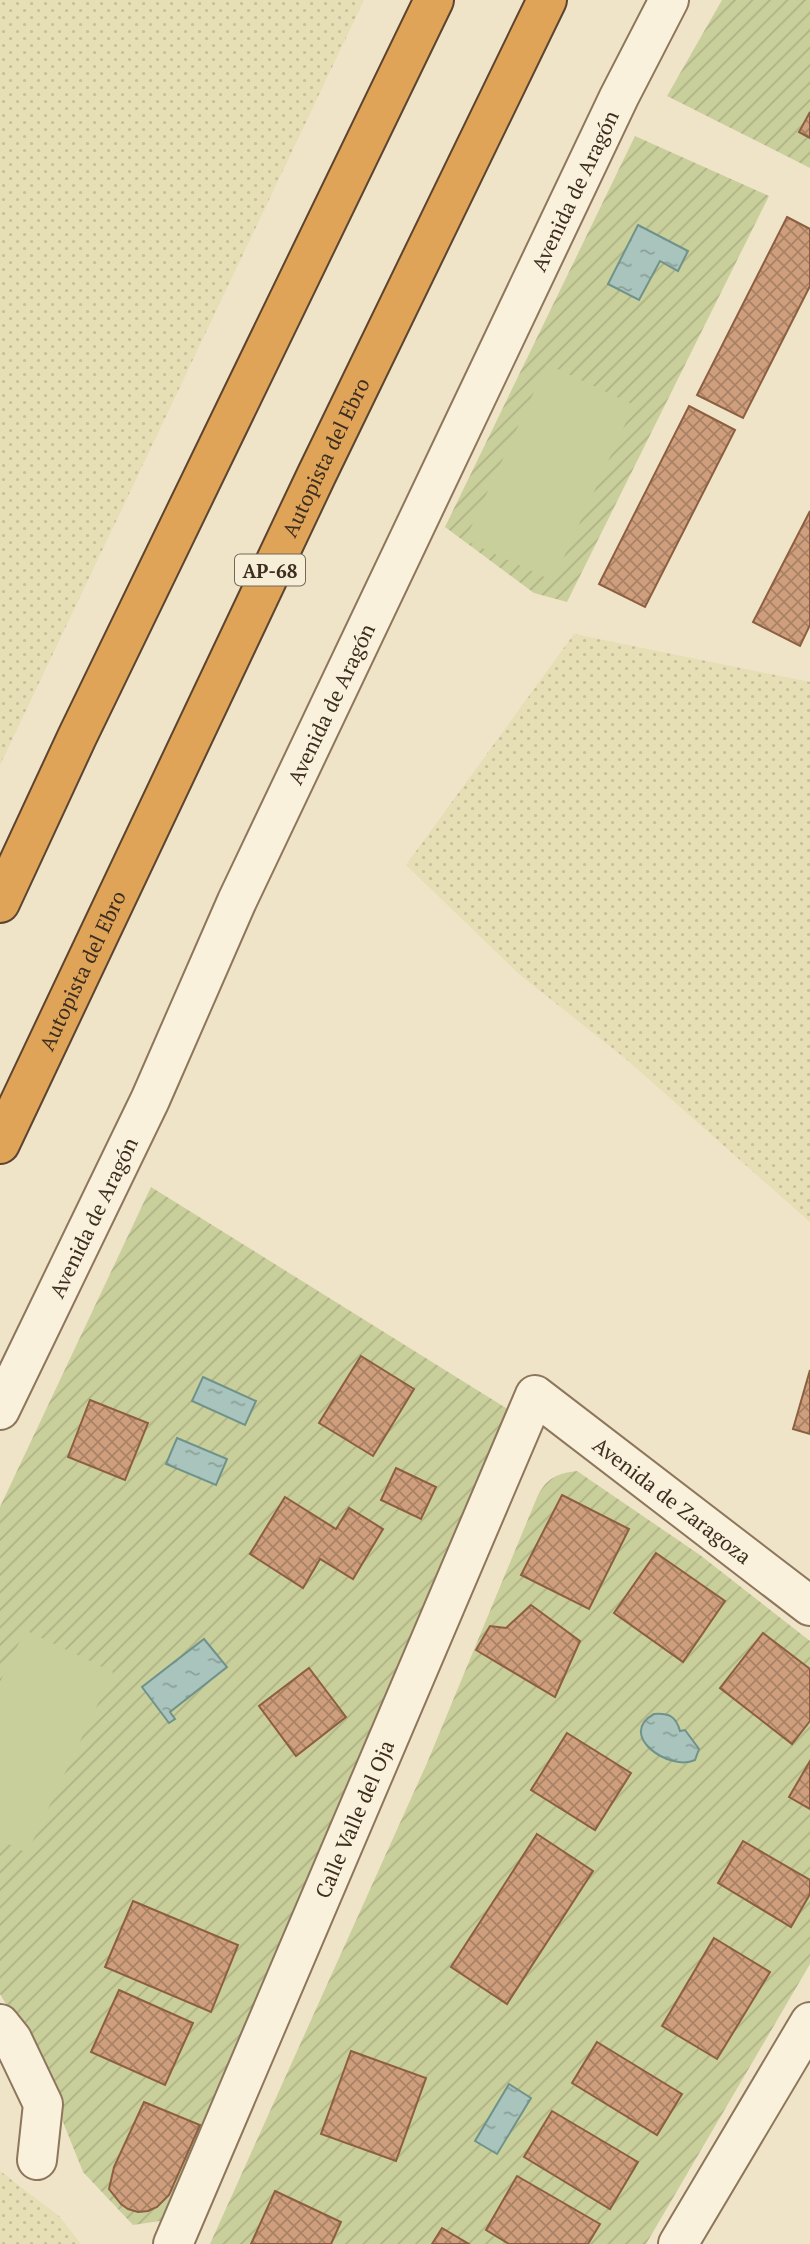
<svg xmlns="http://www.w3.org/2000/svg" width="810" height="2244" font-family="'PT Serif',serif">
<style>
.farmland{fill:url(#farmland-dots)}
.garden{fill:url(#garden-furrows)}
.pitch{fill:#c9cf9b}
.water{fill:url(#water-ripples);stroke:#6f938a;stroke-width:2}
.building{fill:url(#building-cross-hatch);stroke:#8d5f41;stroke-width:2}
.lines{fill:none;stroke-linecap:round;stroke-linejoin:round}
.minor-casing{stroke:#8d765c;stroke-width:42}
.motorway-casing{stroke:#5b4430;stroke-width:42}
.minor{stroke:#faf1dc;stroke-width:38}
.motorway{stroke:#e0a458;stroke-width:38}
.labels{text-anchor:middle;dominant-baseline:central;stroke-width:6;stroke-linejoin:round;paint-order:stroke}
.shield{fill:#f7eed8;stroke:#756857;stroke-width:2}
.shield-label{font-size:19px;font-weight:bold;fill:#3d2e20}
.street-label{font-size:21px;fill:#3d2e20;stroke:#f7eed8}
</style>
<defs>
<pattern id="farmland-dots" width="8" height="8" patternUnits="userSpaceOnUse" patternTransform="scale(1.75)"><rect width="8" height="8" fill="#e6deb5"/><path d="M2 2h.1M6 6h.1" fill="none" stroke="#c6bf9b" stroke-width="1.8" stroke-linecap="round"/></pattern>
<pattern id="garden-furrows" width="10" height="10" patternUnits="userSpaceOnUse" patternTransform="scale(1.75)"><rect width="10" height="10" fill="#c9cf9b"/><path d="M-1 1l2-2M0 10L10 0M9 11l2-2" fill="none" stroke="#aeb285"/></pattern>
<pattern id="water-ripples" width="26" height="14" patternUnits="userSpaceOnUse" patternTransform="scale(1.75)"><rect width="26" height="14" fill="#a9c4bc"/><path d="M2 4q2-2 4 0t4 0M15 11q2-2 4 0t4 0" fill="none" stroke="#8ba098"/></pattern>
<pattern id="building-cross-hatch" width="8" height="8" patternUnits="userSpaceOnUse" patternTransform="scale(1.75)"><rect width="8" height="8" fill="#cf9f7d"/><path d="M0 0l8 8M0 8l8-8" fill="none" stroke="#a98266"/></pattern>
</defs>
<rect width="100%" height="100%" fill="#f0e4c8"/>
<!-- farmland -->
<g class="farmland">
<polygon points="0,0 364,0 0,765"/>
<polygon points="574,634 810,682 810,1222 626,1059 519,974 406,865"/>
<polygon points="0,2171 59,2216 81,2244 0,2244"/>
</g>
<!-- garden -->
<g class="garden">
<polygon points="722,0 810,0 810,168 667,96"/>
<polygon points="635,136 769,196 567,602 534,593 445,527"/>
<polygon points="151,1187 511,1411 277,1959 160,2221 133,2225 83,2172 37,2057 0,1994 0,1507"/>
<path d="M577,1471L700,1555L810,1641V1964L646,2244H210L427,1763L538,1495C547,1478 558,1473 577,1471Z"/>
</g>
<!-- pitch -->
<g class="pitch">
<polygon points="547,364 634,405 553,581 465,540"/>
<polygon points="25,1630 113,1672 27,1853 0,1840 0,1682"/>
</g>
<!-- water -->
<g class="water">
<polygon points="638,225 688,251 678,271 660,261 639,300 608,284"/>
<polygon points="203,1377 256,1401 245,1425 192,1401"/>
<polygon points="177,1438 227,1459 216,1485 166,1464"/>
<polygon points="204,1639 227,1667 170,1712 175,1719 169,1723 142,1687"/>
<path d="M654,1714C669,1713 676,1716 680,1731L685,1730L699,1749L695,1760C670,1772 616,1735 654,1714Z"/>
<polygon points="509,2084 531,2098 497,2154 475,2141"/>
</g>
<!-- building -->
<g class="building">
<polygon points="810,112 810,138 799,132"/>
<polygon points="787,217 810,229 810,286 743,418 697,395"/>
<polygon points="689,406 735,430 645,607 599,584"/>
<polygon points="810,511 810,625 800,646 753,622"/>
<polygon points="361,1356 414,1389 373,1456 319,1423"/>
<polygon points="810,1370 810,1434 793,1429"/>
<polygon points="90,1400 148,1423 125,1480 68,1457"/>
<polygon points="396,1468 436,1487 421,1519 381,1500"/>
<polygon points="562,1495 629,1529 589,1609 521,1575"/>
<polygon points="285,1497 336,1529 349,1508 383,1529 353,1579 320,1559 303,1588 250,1554"/>
<polygon points="656,1553 725,1601 683,1662 614,1613"/>
<polygon points="531,1605 580,1641 555,1697 476,1650 490,1626 506,1628"/>
<polygon points="763,1633 810,1669 810,1721 792,1744 720,1688"/>
<polygon points="309,1668 346,1717 296,1756 259,1706"/>
<polygon points="567,1733 631,1773 595,1830 531,1790"/>
<polygon points="810,1761 810,1809 789,1797"/>
<polygon points="537,1834 593,1871 507,2004 451,1967"/>
<polygon points="743,1841 810,1880 810,1894 791,1927 718,1883"/>
<polygon points="133,1901 238,1945 211,2012 105,1967"/>
<polygon points="714,1938 770,1972 717,2059 662,2026"/>
<polygon points="119,1990 193,2023 165,2085 91,2052"/>
<polygon points="597,2042 682,2094 657,2135 572,2083"/>
<polygon points="351,2051 426,2078 396,2161 321,2134"/>
<polygon points="144,2102 200,2125 169,2195 157,2207 148,2211 138,2212 128,2209 121,2204 109,2189 114,2167"/>
<polygon points="552,2111 638,2162 610,2209 524,2157"/>
<polygon points="517,2176 600,2224 588,2244 509,2244 486,2230"/>
<polygon points="275,2191 341,2222 331,2244 251,2244"/>
<polygon points="442,2228 469,2244 432,2244"/>
</g>
<g class="lines">
<defs>
<g id="minor">
<path id="s1" d="M0,1410L150,1100L237,901L619,97L669,0"/>
<polyline points="0,2024 12,2039 43,2104 37,2160"/>
<path id="s2" d="M173,2244L535,1395L810,1606"/>
<polyline points="678,2244 810,2022"/>
</g>
<g id="motorway">
<polyline points="0,903 77,737 434,0"/>
<path id="s3" d="M0,1144L316,476L547,0"/>
</g>
</defs>
<!-- minor casing -->
<use href="#minor" class="minor-casing"/>
<!-- motorway casing -->
<use href="#motorway" class="motorway-casing"/>
<!-- minor -->
<use href="#minor" class="minor"/>
<!-- motorway -->
<use href="#motorway" class="motorway"/>
</g>
<g class="labels">
<!-- shield labels -->
<rect class="shield" x="235" y="554.5" width="70" height="31" rx="5"/>
<g class="shield-label">
<text x="270" y="570">AP-68</text>
</g>
<!-- street labels -->
<g class="street-label">
<text stroke="none"><textPath href="#s1" startOffset="1348">Avenida de Aragón</textPath></text>
<text stroke="none"><textPath href="#s3" startOffset="760">Autopista del Ebro</textPath></text>
<text stroke="none"><textPath href="#s1" startOffset="780">Avenida de Aragón</textPath></text>
<text stroke="none"><textPath href="#s3" startOffset="192">Autopista del Ebro</textPath></text>
<text stroke="none"><textPath href="#s1" startOffset="214">Avenida de Aragón</textPath></text>
<text stroke="none"><textPath href="#s2" startOffset="1096">Avenida de Zaragoza</textPath></text>
<text stroke="none"><textPath href="#s2" startOffset="462">Calle Valle del Oja</textPath></text>
</g>
</g>
</svg>
